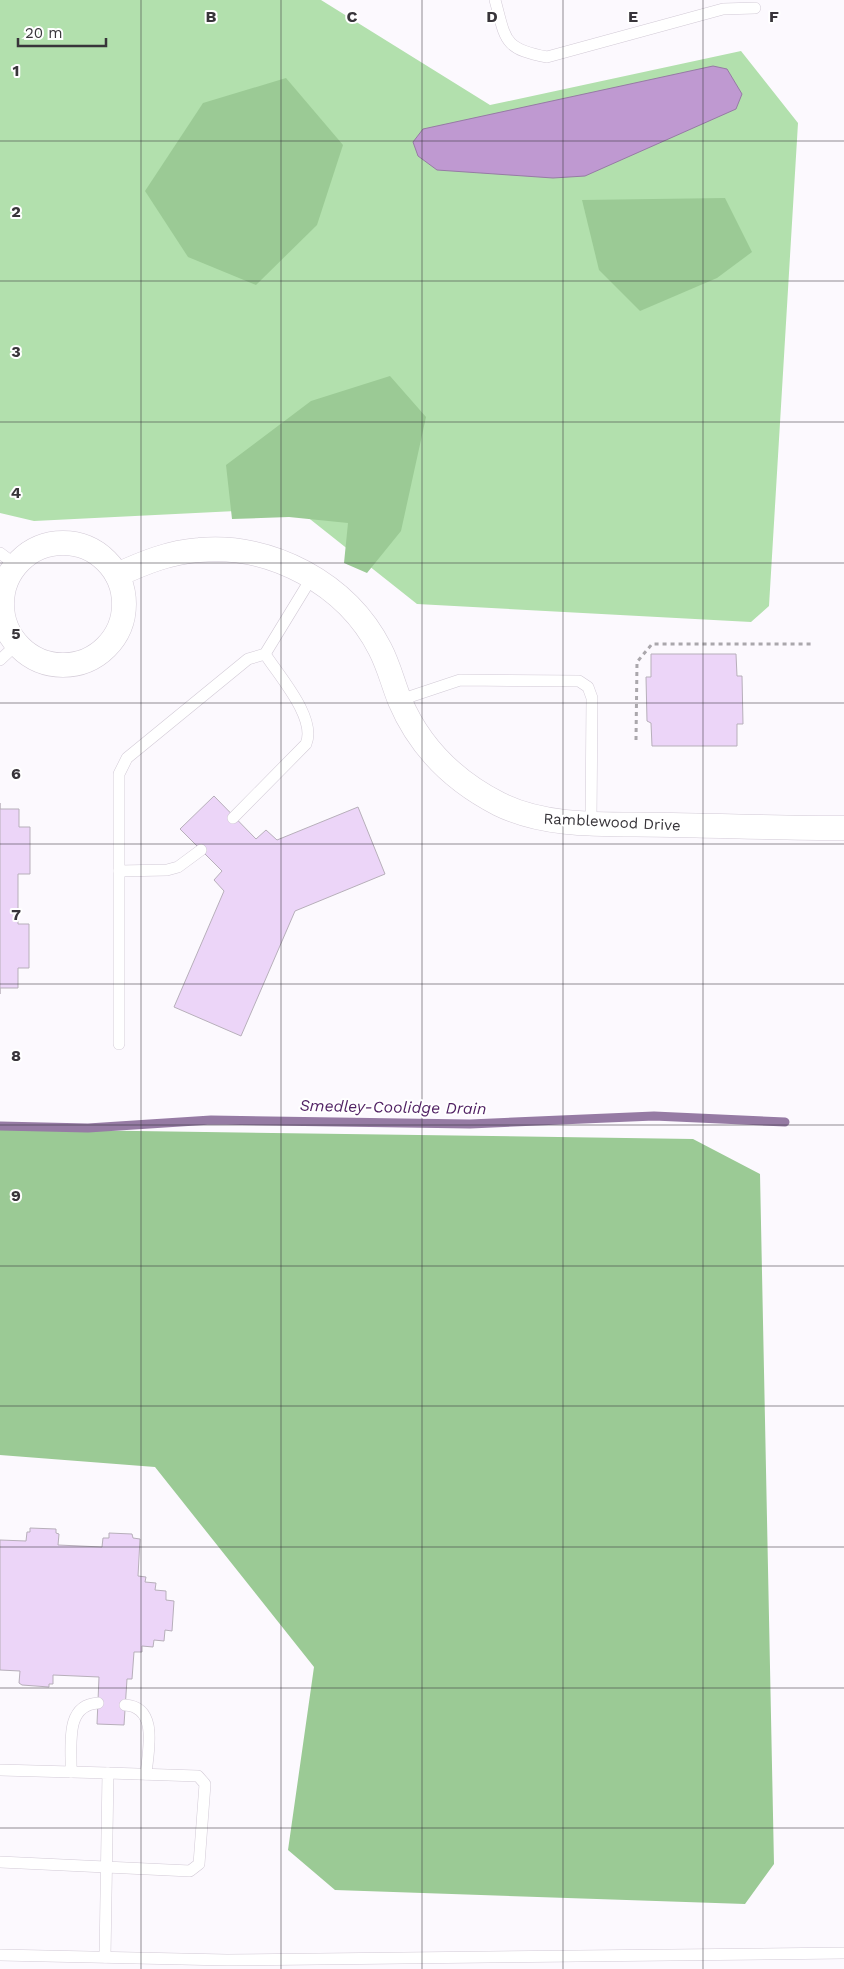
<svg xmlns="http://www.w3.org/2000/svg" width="844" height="1969" font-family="'Work Sans',sans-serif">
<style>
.green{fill:#b2e0ad}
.forest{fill:#9bca95}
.water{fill:#bf99d1;stroke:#967ba4}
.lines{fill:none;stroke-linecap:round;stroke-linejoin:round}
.stream{stroke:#967ba4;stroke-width:9}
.building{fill:#ecd5f8;stroke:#b7afba}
.service-casing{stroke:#d2cad6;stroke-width:12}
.minor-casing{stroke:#d2cad6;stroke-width:25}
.path{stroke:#aaa7ac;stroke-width:3;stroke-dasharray:4 4;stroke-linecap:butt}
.service{stroke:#fff;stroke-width:11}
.minor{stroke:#fff;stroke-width:24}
.grid{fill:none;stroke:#38353a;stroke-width:1;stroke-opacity:0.55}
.labels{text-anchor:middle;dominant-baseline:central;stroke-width:4;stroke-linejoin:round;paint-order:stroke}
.street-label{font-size:15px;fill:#38353a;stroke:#fff}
.water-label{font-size:16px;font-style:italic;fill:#4f1f62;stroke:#fff}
.grid-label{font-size:16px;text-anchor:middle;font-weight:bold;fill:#38353a;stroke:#fff;stroke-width:4;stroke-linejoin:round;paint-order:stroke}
</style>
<rect width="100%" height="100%" fill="#fcf9fe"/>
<!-- green -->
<polygon class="green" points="0,0 321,0 490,105 741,51 798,123 769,606 751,622 417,604 296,508 34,521 0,513"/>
<!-- forest -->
<g class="forest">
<polygon points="286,78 343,145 317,225 256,285 188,257 145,191 203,103"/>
<polygon points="725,198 752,252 717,278 640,311 599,270 582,200"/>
<polygon points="390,376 426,417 401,531 367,573 344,563 348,523 289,517 232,519 226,465 311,401"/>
<polygon points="0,1129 693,1139 760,1174 774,1864 745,1904 335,1890 288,1850 314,1667 155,1467 0,1455"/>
</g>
<!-- water -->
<polygon class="water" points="713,66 727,69 742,94 736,109 585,176 553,178 437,170 418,156 413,142 423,129"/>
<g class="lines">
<!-- stream -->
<polyline class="stream" points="0,1126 88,1128 211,1120 470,1124 654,1116 785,1122"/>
</g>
<!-- building -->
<g class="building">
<polygon points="651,654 736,654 737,676 742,676 743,724 737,724 737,746 652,746 651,723 647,721 646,677 651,677"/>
<polygon points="214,796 256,839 266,830 277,840 358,807 385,874 295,911 241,1036 174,1007 224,891 214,880 222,871 180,829"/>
<polygon points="0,803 0,809 19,809 19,827 30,827 30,874 18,874 18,924 29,924 29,968 18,968 18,988 0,988 0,994"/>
<polygon points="30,1528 56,1529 56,1533 59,1534 58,1545 102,1547 103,1538 109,1538 109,1533 132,1534 133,1538 140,1539 138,1576 146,1577 145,1582 156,1583 155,1590 166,1591 166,1600 174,1601 172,1631 165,1630 164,1641 154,1640 153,1647 142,1646 142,1652 134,1652 132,1679 127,1679 124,1725 97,1724 99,1677 53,1675 53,1684 49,1684 49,1687 22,1685 19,1683 20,1671 0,1670 0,1540 26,1541 27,1532 30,1532"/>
</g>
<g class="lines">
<defs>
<g id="service">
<path d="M495,0C506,40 503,49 547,57L723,9L755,8"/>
<polyline points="0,553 16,565"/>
<polyline points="0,660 17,644"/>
<polyline points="400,700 460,680 579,681 588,687 592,698 591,823"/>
<path d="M233,818L306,744C317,718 279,676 265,654"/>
<polyline points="119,871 167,870 178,867 201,850"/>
<polyline points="119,1044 119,774 127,758 248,659 265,654 312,577"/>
<path d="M125,1705C159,1707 148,1751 146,1774"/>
<polyline points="0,1770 108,1773 105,1957"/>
<path d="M71,1772C72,1746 64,1705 98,1703"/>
<polyline points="0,1862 190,1871 199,1864 205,1784 198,1776 108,1773"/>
<polyline points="0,1955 227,1960 844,1953"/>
</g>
<g id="minor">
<circle cx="63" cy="604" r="61"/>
<path d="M117,575C143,563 170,552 199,550C271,543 347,584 380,649C389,666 393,684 400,701C420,748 454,781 499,804C551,830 616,823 672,825C730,826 787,828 844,828"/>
</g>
</defs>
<!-- service casing -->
<use href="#service" class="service-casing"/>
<!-- minor casing -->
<use href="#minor" class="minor-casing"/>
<!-- path -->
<polyline class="path" points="636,740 637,662 652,644 812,644"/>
<!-- service -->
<use href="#service" class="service"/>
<!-- minor -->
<use href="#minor" class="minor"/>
</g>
<!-- grid -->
<path class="grid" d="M141,0V1969M281,0V1969M422,0V1969M563,0V1969M703,0V1969M0,141H844M0,281H844M0,422H844M0,563H844M0,703H844M0,844H844M0,984H844M0,1125H844M0,1266H844M0,1406H844M0,1547H844M0,1688H844M0,1828H844"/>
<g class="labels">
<!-- street labels -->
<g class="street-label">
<text transform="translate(612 822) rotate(3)">Ramblewood Drive</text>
</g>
<!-- water labels -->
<g class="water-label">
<text transform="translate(393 1107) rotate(1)">Smedley-Coolidge Drain</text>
</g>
</g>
<g class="grid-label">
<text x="211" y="22">B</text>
<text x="352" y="22">C</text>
<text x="492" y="22">D</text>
<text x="633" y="22">E</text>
<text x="774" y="22">F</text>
<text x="16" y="76">1</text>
<text x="16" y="217">2</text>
<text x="16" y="357">3</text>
<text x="16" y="498">4</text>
<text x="16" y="639">5</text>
<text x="16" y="779">6</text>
<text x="16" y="920">7</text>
<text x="16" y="1061">8</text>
<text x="16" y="1201">9</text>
</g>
<!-- scale -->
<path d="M18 38v8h88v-8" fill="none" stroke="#38353a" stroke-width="2.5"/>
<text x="25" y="38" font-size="15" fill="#38353a" stroke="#ffffff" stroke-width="4" paint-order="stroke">20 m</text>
</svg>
